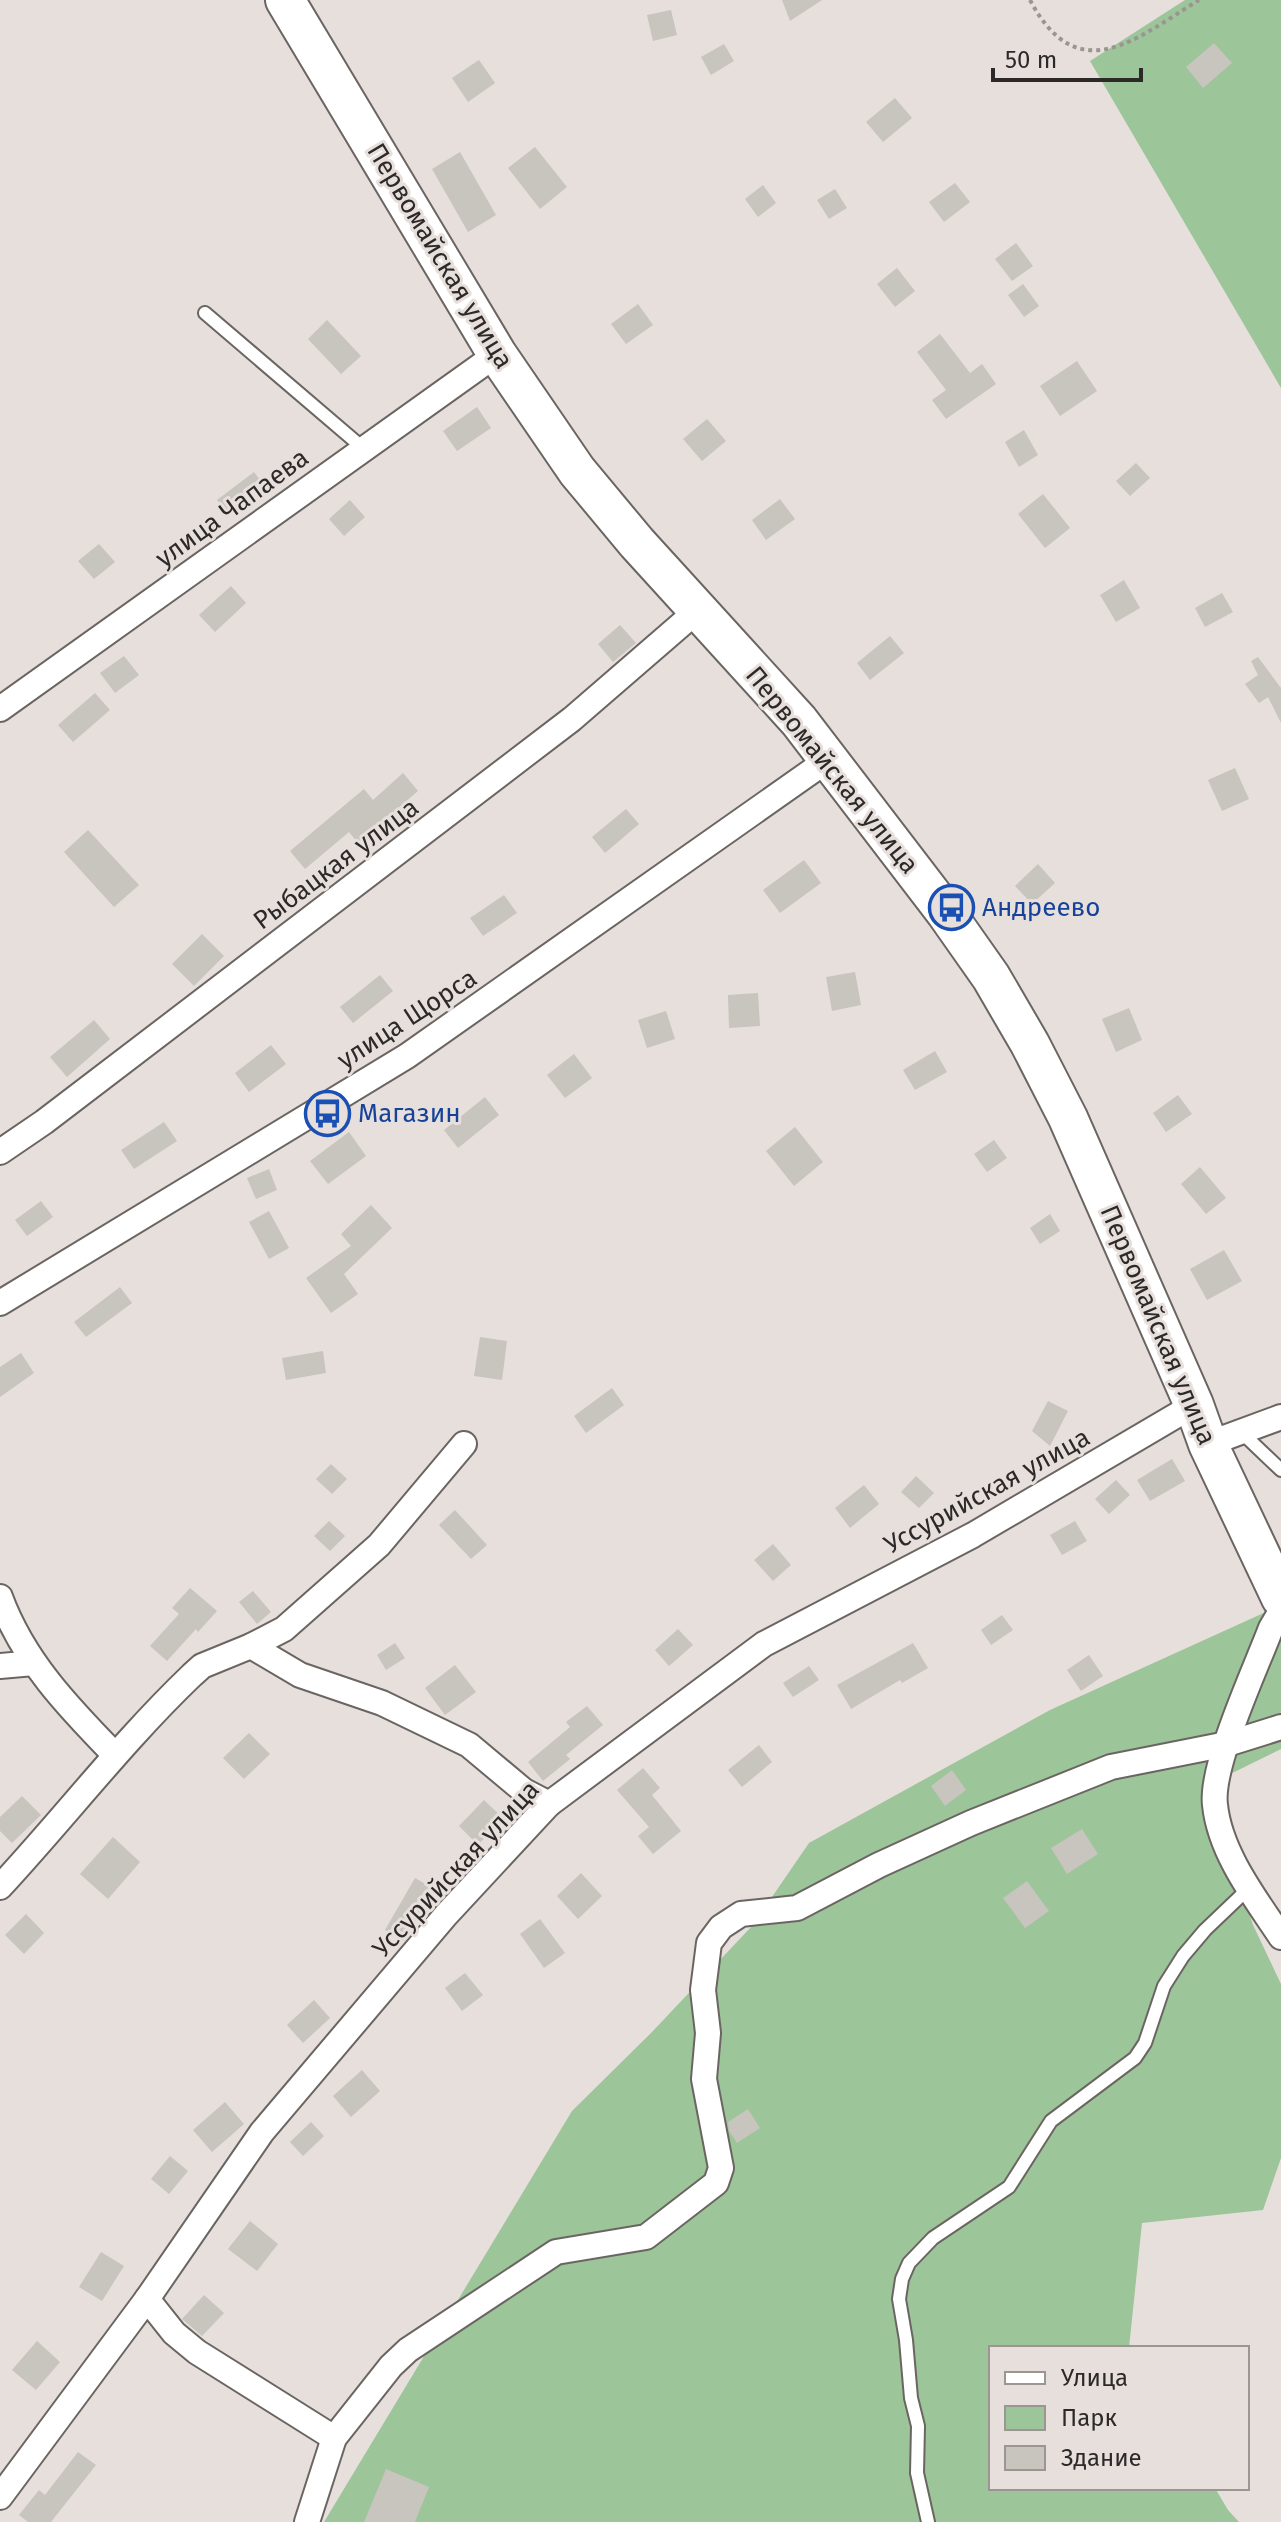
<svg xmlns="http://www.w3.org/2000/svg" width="1281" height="2522" font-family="'Fira Sans',sans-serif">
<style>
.green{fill:#9cc59a}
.building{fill:#c8c4be}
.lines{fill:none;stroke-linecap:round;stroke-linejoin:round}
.service-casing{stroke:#6b6562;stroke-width:16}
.minor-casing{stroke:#6b6562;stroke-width:28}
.primary-casing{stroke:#6b6562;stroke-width:42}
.path{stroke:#9b9592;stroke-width:4;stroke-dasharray:4 4;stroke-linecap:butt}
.service{stroke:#fff;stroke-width:12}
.minor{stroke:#fff;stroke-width:24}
.primary{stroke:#fff;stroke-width:38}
.labels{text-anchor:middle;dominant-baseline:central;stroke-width:6;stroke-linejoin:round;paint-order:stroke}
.street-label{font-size:26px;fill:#2c2928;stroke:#e7dfdb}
.transit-label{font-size:26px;fill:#164399;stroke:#e7dfdb;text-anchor:start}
</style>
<rect width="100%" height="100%" fill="#e7dfdb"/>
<!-- green -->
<g class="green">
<polygon points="1185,0 1281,0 1281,388 1090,61"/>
<polygon points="1268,1611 1281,1633 1281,1749 1220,1779 1219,1824 1253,1925 1281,1984 1281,2158 1263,2210 1142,2223 1129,2348 991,2348 991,2488 1215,2488 1228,2510 1239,2522 324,2522 572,2111 652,2032 752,1926 809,1843 1050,1710"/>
</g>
<!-- building -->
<g class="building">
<polygon points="782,0 822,0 790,21"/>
<polygon points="671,10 677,35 653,41 647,15"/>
<polygon points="1214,43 1232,63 1203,88 1186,67"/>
<polygon points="724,44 734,61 711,75 701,57"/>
<polygon points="479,60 495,83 468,102 452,78"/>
<polygon points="895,98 912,118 883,142 866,122"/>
<polygon points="535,147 567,187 540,209 508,168"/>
<polygon points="460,152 496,215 468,232 432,169"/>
<polygon points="955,183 970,202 944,222 929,202"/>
<polygon points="763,185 776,203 758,217 745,199"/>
<polygon points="835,189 847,208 829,219 817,200"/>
<polygon points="1016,243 1033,266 1012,281 995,259"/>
<polygon points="897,268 915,291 895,307 877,284"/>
<polygon points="1023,284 1039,306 1024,317 1008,295"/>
<polygon points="638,304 653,325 626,344 611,324"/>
<polygon points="327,320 361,356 341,374 308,339"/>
<polygon points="940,334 970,373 982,364 996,384 946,419 932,400 946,390 917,352"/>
<polygon points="1077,361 1097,391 1060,416 1040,386"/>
<polygon points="477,407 491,428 457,451 443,431"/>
<polygon points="707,419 726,441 702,461 683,439"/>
<polygon points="1024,430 1038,455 1019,467 1005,442"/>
<polygon points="1136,463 1150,478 1130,496 1116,481"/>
<polygon points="254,472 266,488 229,516 217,500"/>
<polygon points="1043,494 1070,528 1045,548 1018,514"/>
<polygon points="780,499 795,519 766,540 752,520"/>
<polygon points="350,500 365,517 344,536 329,519"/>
<polygon points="99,544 115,562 94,579 78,561"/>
<polygon points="1124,580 1140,608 1116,622 1100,595"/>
<polygon points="231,586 246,603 215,632 199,615"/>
<polygon points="1222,593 1233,612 1205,627 1195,608"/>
<polygon points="620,625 636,643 613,662 598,644"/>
<polygon points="890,636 904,653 870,680 857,663"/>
<polygon points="124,656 139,675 115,693 100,673"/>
<polygon points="1258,657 1281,688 1281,723 1268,697 1259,703 1245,684 1258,675 1251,661"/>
<polygon points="95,693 110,710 73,742 58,725"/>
<polygon points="1235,768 1249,799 1222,811 1208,780"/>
<polygon points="403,773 418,791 358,843 349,832 305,869 290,851 364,789 373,800"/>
<polygon points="626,809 639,824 605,853 592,837"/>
<polygon points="88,830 139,885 114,907 64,852"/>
<polygon points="804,860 821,883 780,913 763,890"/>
<polygon points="1038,864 1055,883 1032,904 1015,886"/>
<polygon points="504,895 517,913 483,936 470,918"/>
<polygon points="202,934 224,956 194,986 172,964"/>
<polygon points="855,972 861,1005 832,1011 826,977"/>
<polygon points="380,975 393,991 353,1023 340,1007"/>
<polygon points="758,993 760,1026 729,1028 728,995"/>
<polygon points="1129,1008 1142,1040 1116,1052 1102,1019"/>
<polygon points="666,1011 675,1039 647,1048 638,1020"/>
<polygon points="94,1020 110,1039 67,1077 50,1057"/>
<polygon points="271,1045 286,1064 249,1092 235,1073"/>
<polygon points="935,1051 947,1072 915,1090 903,1070"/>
<polygon points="574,1054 592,1078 565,1098 547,1075"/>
<polygon points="1178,1095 1192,1114 1166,1132 1153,1113"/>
<polygon points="485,1097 499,1115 458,1148 444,1130"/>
<polygon points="164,1122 177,1141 134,1169 121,1150"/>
<polygon points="795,1127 823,1162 794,1186 766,1151"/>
<polygon points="349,1132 366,1156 328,1184 310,1161"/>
<polygon points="994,1140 1007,1158 987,1172 974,1154"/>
<polygon points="1200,1167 1226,1198 1206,1214 1181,1184"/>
<polygon points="269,1169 277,1190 256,1199 247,1178"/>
<polygon points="41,1201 53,1217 27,1236 15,1220"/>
<polygon points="371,1205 392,1228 344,1274 358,1294 331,1313 306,1278 351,1246 341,1234"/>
<polygon points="269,1211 289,1248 269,1259 249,1222"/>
<polygon points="1050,1214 1060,1231 1040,1244 1030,1228"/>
<polygon points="1224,1250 1242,1281 1207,1300 1190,1269"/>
<polygon points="120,1287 132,1303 86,1337 74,1322"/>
<polygon points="480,1337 507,1341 502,1380 474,1376"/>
<polygon points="323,1351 326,1373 286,1380 282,1358"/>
<polygon points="21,1353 34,1373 0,1397 0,1367"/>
<polygon points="612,1388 624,1405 586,1433 574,1416"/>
<polygon points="1048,1401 1068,1411 1050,1446 1032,1431"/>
<polygon points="1172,1459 1185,1481 1150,1501 1137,1480"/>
<polygon points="331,1464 347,1479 332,1494 316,1479"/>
<polygon points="916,1476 934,1493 919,1508 901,1492"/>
<polygon points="1116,1480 1130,1495 1109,1514 1095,1499"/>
<polygon points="864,1485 879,1504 850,1528 835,1508"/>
<polygon points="455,1510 487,1545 471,1559 439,1525"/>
<polygon points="329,1521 345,1536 330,1551 314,1536"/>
<polygon points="1075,1521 1087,1541 1062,1555 1050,1535"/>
<polygon points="773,1544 791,1565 773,1581 754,1560"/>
<polygon points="190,1588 217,1611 198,1632 196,1629 167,1661 150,1646 179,1614 172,1608"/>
<polygon points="253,1591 271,1612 257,1624 239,1602"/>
<polygon points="1002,1615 1013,1630 991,1645 981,1630"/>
<polygon points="678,1629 693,1645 669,1666 655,1650"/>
<polygon points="395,1643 405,1658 386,1670 377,1655"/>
<polygon points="913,1643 928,1668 902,1683 900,1680 851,1709 837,1685"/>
<polygon points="1089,1655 1103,1676 1081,1691 1067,1670"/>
<polygon points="455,1665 476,1692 445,1715 425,1688"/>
<polygon points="809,1666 819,1680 793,1697 783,1683"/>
<polygon points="587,1706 603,1725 566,1755 570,1759 543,1781 528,1762 570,1727 566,1722"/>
<polygon points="249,1733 270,1754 244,1779 223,1758"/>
<polygon points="759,1745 772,1762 742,1787 728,1770"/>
<polygon points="643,1768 660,1788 652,1795 681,1831 653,1854 638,1836 649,1827 617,1790"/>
<polygon points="952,1770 966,1790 945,1806 931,1786"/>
<polygon points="22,1796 41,1815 12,1843 0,1831 0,1817"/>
<polygon points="484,1800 503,1818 478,1845 459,1826"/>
<polygon points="1082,1829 1098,1854 1067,1874 1051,1848"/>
<polygon points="113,1837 140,1862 108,1899 80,1874"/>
<polygon points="581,1873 602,1896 578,1919 557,1896"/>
<polygon points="415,1878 436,1890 404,1941 385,1930"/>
<polygon points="1027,1881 1049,1911 1025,1928 1003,1898"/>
<polygon points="26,1914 44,1933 24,1954 5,1935"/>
<polygon points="540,1919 565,1953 544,1968 520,1934"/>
<polygon points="465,1973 483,1995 462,2011 445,1988"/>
<polygon points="314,2000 330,2018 303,2043 287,2025"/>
<polygon points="362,2070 380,2091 351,2117 333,2096"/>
<polygon points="225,2102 244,2124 212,2152 193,2130"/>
<polygon points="748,2109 760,2128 737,2143 729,2131 728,2122"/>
<polygon points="311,2122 324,2136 303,2156 290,2142"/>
<polygon points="170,2156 188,2171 169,2194 151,2179"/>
<polygon points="250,2221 278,2244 257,2271 228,2249"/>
<polygon points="101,2252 124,2266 102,2301 79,2287"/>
<polygon points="204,2295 224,2313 202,2336 182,2319"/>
<polygon points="37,2341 60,2362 36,2390 12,2370"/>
<polygon points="78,2452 96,2465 51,2522 28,2522 19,2515 39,2490 45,2495"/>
<polygon points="386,2469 429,2487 415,2522 364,2522"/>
</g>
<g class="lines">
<defs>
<g id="service">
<polyline points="205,313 363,448"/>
<polyline points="1240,1431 1281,1470"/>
<polyline points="928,2522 917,2473 918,2426 911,2398 906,2340 899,2299 902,2279 909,2263 933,2238 1009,2187 1051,2121 1135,2058 1145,2043 1164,1986 1183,1956 1205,1930 1249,1888"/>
</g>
<g id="minor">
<polyline points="0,709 497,354"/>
<polyline points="0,1152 44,1122 572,719 698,610"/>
<polyline points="0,1303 407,1056 829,759"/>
<polyline points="1208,1444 1281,1417"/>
<path d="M0,1597C23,1660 68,1707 115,1755"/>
<path d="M1281,1611L1271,1628C1256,1668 1210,1766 1215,1805C1220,1853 1255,1898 1281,1937"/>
<polyline points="251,1646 300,1675 382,1703 469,1745 524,1791 549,1804"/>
<polyline points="0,1666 34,1663"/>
<path d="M0,1887C65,1817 123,1741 192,1675L202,1666L251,1646L284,1629L379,1545L464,1444"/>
<polyline points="147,2299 174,2333 197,2352 334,2438"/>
<polyline points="0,2497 147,2299 262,2132 446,1915 549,1804 764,1644 973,1535 1194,1405"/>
<polyline points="307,2522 334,2438 391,2366 408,2350 556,2252 646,2237 716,2183 721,2168 704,2079 708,2033 703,1990 709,1943 721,1927 741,1914 797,1908 879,1865 971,1823 1111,1767 1227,1744 1281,1727"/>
</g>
<polyline id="primary" points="285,0 497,354 577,471 637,543 799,721 946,913 991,977 1030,1044 1068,1118 1194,1405 1208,1444 1281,1598"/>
</defs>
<!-- service casing -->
<use href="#service" class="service-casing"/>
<!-- minor casing -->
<use href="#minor" class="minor-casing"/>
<!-- primary casing -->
<use href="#primary" class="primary-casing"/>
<!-- path -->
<path class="path" d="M1030,0C1078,91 1137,38 1199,0"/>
<!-- service -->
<use href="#service" class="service"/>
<!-- minor -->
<use href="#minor" class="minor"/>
<!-- primary -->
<use href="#primary" class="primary"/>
</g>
<!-- icons -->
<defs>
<symbol id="bus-ring" viewBox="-11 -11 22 22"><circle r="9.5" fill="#e7dfdb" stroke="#1a4fb4" stroke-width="1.5"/><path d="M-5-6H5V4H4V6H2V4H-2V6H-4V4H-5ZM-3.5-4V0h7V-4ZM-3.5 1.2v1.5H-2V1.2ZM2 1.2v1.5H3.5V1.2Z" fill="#1a4fb4"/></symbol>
</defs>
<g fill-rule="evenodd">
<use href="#bus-ring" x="926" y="882" width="51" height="51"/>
<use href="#bus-ring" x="302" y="1088" width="51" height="51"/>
</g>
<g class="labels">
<!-- street labels -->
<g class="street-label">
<text transform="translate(440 256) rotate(59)">Первомайская улица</text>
<text transform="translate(232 508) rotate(-36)">улица Чапаева</text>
<text transform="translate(832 770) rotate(51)">Первомайская улица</text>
<text transform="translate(336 864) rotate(-37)">Рыбацкая улица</text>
<text transform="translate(407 1019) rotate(-33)">улица Щорса</text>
<text transform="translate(1158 1325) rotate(67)">Первомайская улица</text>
<text transform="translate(987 1491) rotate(-29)">Уссурийская улица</text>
<text transform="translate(456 1869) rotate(-47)">Уссурийская улица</text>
</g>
<!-- transit labels -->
<g class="transit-label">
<text x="982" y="907">Андреево</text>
<text x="358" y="1113">Магазин</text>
</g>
</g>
<!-- legend -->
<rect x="989" y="2346" width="260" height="144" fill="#e7dfdb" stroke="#9c9693" stroke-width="2"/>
<rect x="1005" y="2372" width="40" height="12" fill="#ffffff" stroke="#9c9693" stroke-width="2"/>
<text x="1061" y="2386" font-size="24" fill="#2c2928">Улица</text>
<rect x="1005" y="2406" width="40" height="24" fill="#9cc59a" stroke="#9c9693" stroke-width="2"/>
<text x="1061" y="2426" font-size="24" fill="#2c2928">Парк</text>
<rect x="1005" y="2446" width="40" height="24" fill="#c8c4be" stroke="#9c9693" stroke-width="2"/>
<text x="1061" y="2466" font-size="24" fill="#2c2928">Здание</text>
<!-- scale -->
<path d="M993 68v12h148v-12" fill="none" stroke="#2c2928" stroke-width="4"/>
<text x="1005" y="68" font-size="24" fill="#2c2928" stroke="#e7dfdb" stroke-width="6" paint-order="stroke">50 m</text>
</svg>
